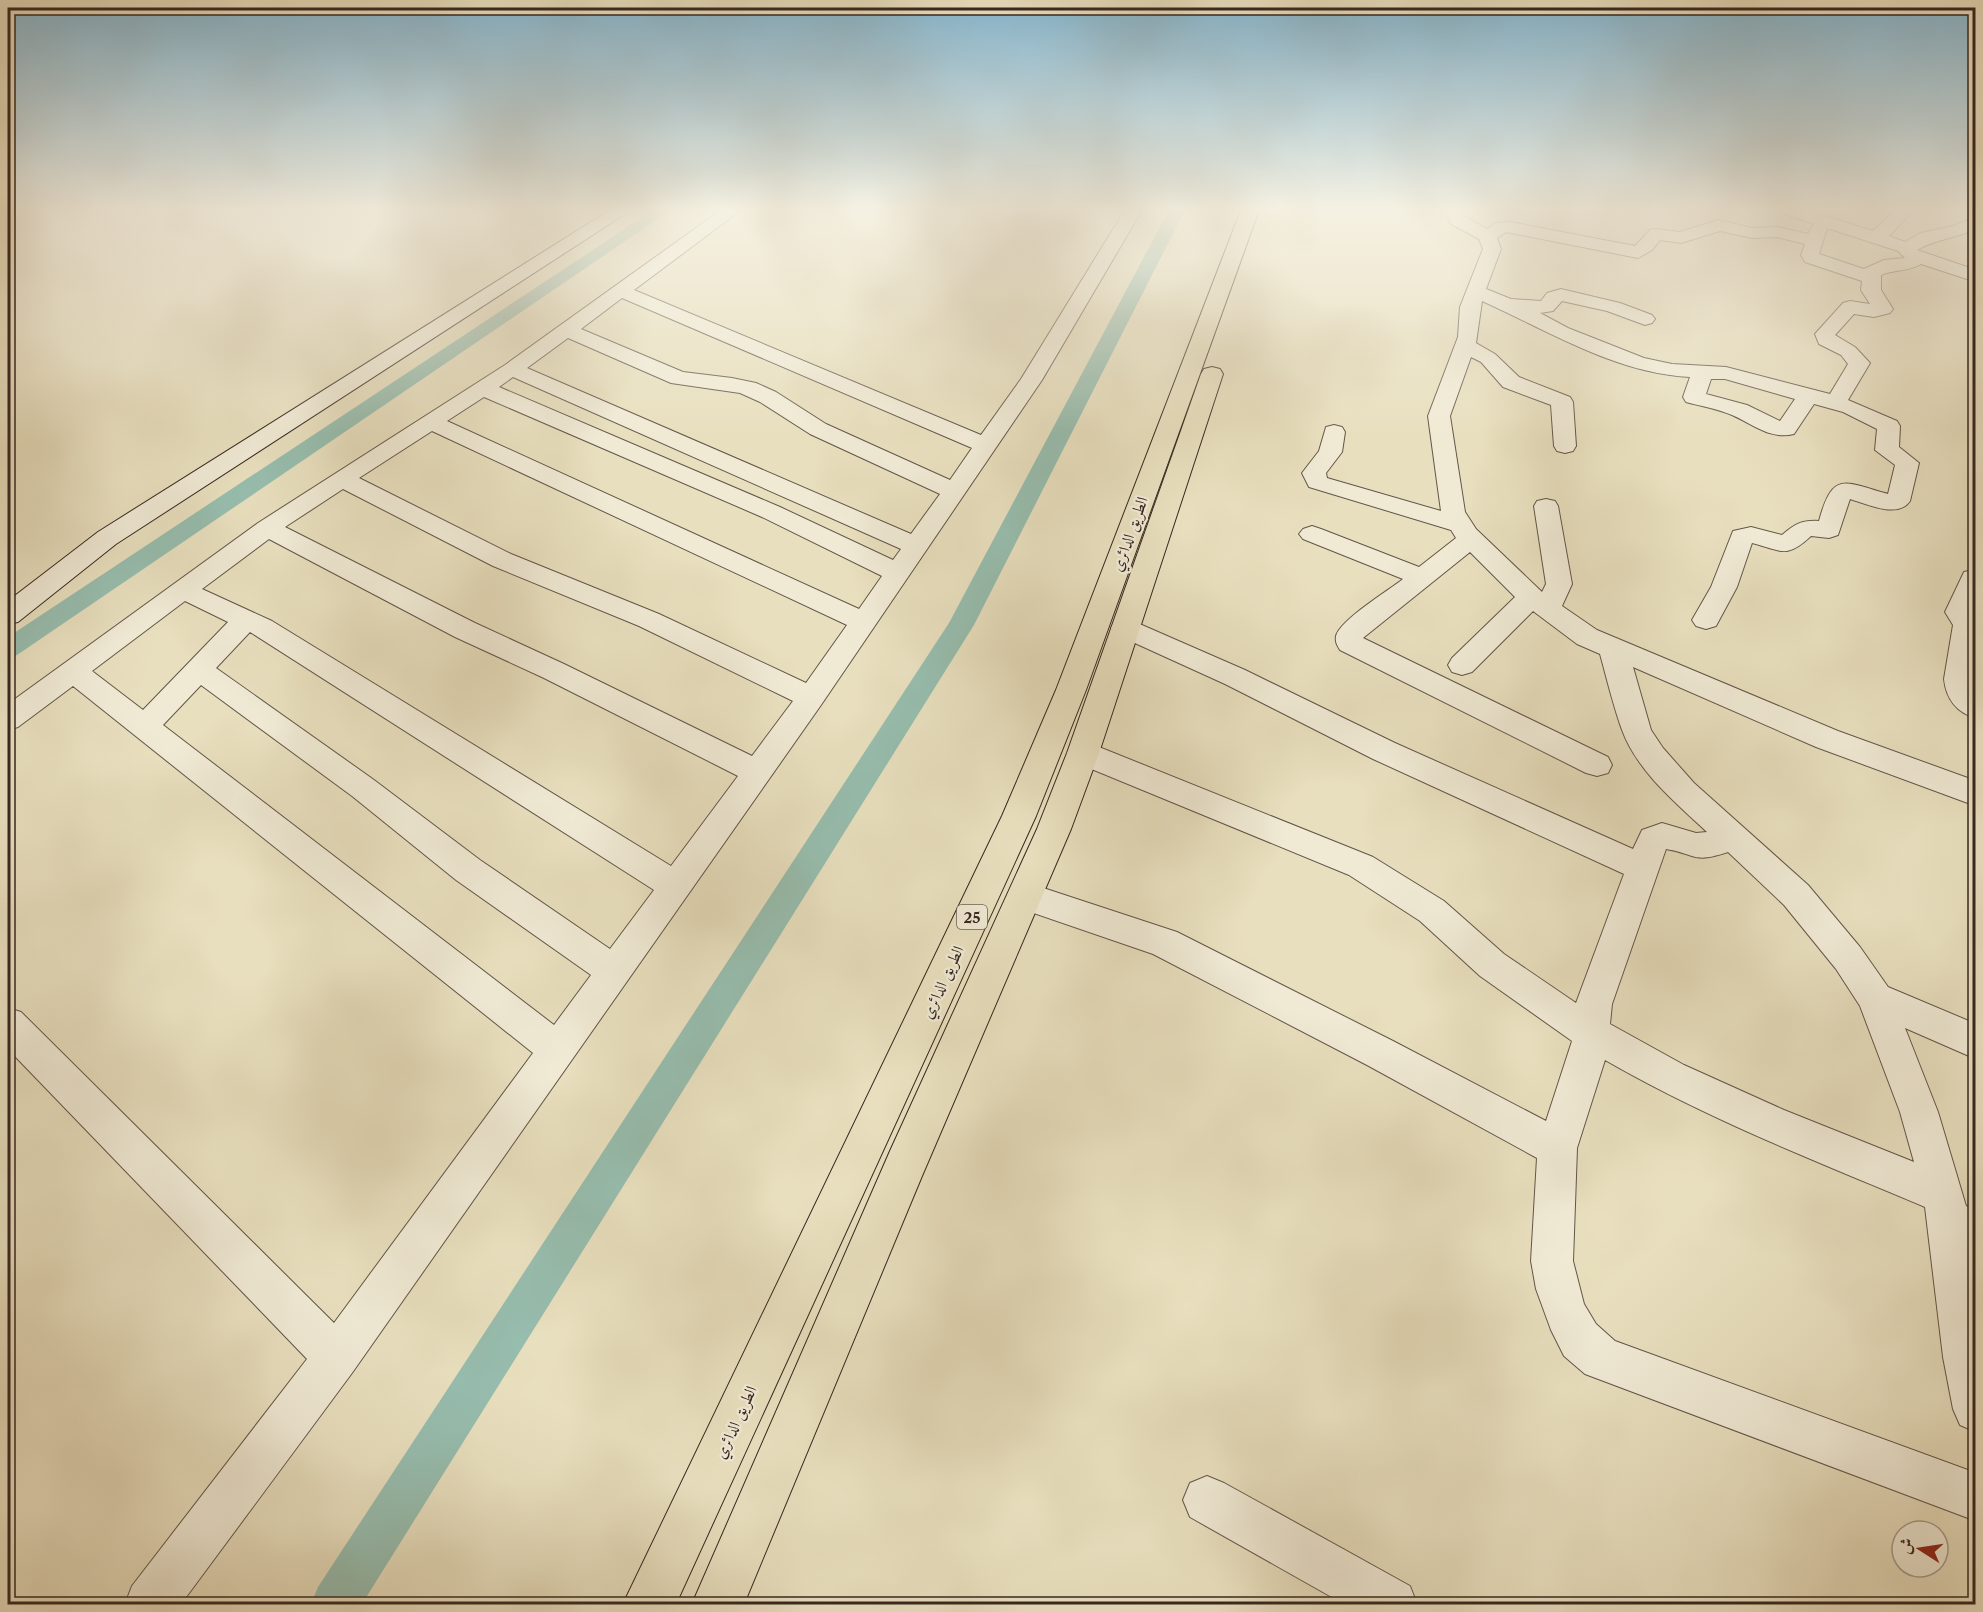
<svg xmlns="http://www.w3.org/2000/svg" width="1983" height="1612" font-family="'Libre Caslon Text',Amiri,serif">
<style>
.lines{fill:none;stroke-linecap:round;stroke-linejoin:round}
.canal{fill:#97bdae;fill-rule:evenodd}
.street-casing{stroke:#635548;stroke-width:2}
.secondary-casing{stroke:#372720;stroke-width:2}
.highway-casing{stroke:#372720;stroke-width:2}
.street{fill:#f0ead5;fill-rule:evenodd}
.secondary{fill:#f0ead5;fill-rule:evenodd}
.highway{fill:#e8dfbe;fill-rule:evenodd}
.labels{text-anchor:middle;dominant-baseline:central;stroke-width:4.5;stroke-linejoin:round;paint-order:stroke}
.shield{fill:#f0ead5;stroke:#6e6256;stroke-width:1.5}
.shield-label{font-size:15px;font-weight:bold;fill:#372720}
.street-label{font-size:16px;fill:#372720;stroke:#f0ead5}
</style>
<rect width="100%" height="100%" fill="#e8dfbe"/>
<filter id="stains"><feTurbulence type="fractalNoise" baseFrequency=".00333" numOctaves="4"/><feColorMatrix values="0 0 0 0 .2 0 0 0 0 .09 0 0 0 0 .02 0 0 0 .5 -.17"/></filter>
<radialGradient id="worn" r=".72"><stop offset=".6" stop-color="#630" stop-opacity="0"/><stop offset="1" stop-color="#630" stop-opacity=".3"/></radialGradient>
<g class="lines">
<!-- canal -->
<g class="canal">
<polygon points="653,210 671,210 17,655 8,658 8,637"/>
<polygon points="1169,210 1185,210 974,625 362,1604 311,1604 318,1587 949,623"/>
</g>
<defs>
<g id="street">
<path d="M721,210H741L634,290L981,435L1021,379L1125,210H1142L1042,380L821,705L352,1373L181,1604H125L132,1586L307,1359L8,1049V1008L21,1012L334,1323L533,1053L73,686L18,727L8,730V704L258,523L505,365ZM622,298L972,448L950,480L826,424L776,392L756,383L732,378L683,372L581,329ZM568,338L671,383L740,393L760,402L810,434L940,494L911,534L527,368ZM513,377L901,549L893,560L780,507L499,387ZM484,397L762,517L882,576L859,609L447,421ZM432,431L847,625L806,683L659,614L511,554L359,478ZM343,489L493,566L639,626L793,701L752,756L564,664L475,623L285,527ZM269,539L455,637L544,678L738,776L671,866L272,621L202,589ZM185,601L228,622L143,710L92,671ZM250,632L654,890L610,949L480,860L374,780L216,668ZM201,685L352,796L456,880L591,975L554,1025L163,725Z"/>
<path d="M1443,210H1459L1464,216L1487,229L1496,223L1510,222L1635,246L1650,230L1656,229L1680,232L1719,220L1752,228L1777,227L1808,234L1813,225L1816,224L1783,214L1781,210H1805L1873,231L1896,210H1913L1889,236L1905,242L1921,233L1953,226L1976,217V229C1956,238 1936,239 1917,250L1976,270V282L1921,264C1908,272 1895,269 1881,275V290L1893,309L1890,313L1874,317L1854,314L1835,335L1855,347L1870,363L1848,400L1897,421L1900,426L1899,447L1919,463L1910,501C1898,519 1867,504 1850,499L1838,535L1829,538L1811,536C1786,559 1783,551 1752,543L1737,587L1716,626L1706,629L1696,626L1692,620L1711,587L1733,531L1751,527L1782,535C1795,524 1802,520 1819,521C1833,470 1844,482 1888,494L1895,465L1875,450L1877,429L1843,412L1814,404L1794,434C1770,440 1753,424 1732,415C1718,409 1701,406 1686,402L1683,397L1690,377C1615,373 1549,331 1482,301L1476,343L1495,354L1519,377L1570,397L1573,402L1576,446L1573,451L1565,453L1557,451L1554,446L1551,405L1503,387L1481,362L1471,357L1450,416L1465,512L1476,529L1542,592L1546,584L1534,506L1537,501L1546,499L1555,501L1558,506L1572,584L1562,606L1597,630L1838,731L1976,781V806L1816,747L1633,667L1651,730L1663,748L1694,783L1808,885L1860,947L1888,987L1976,1024V1059L1905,1028L1938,1112L1966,1206L1976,1210V1253L1972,1251L1976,1273V1432L1960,1425L1953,1409L1943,1357L1925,1207C1816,1161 1707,1119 1605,1060L1577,1148L1573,1261L1584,1304L1596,1324L1615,1341L1976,1473V1521L1585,1374L1564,1356L1551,1330L1536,1289L1531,1261L1537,1158L1367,1065L1153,954L1013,906L1008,896L1013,886L1025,882L1177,932L1393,1041L1546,1121L1572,1041L1480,976L1420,921L1349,875L1072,761L1068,753L1072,745L1083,742L1094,745L1373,857L1444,901L1504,954L1576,1003L1624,874L1373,759L1225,684L1115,634L1111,628L1115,622L1125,619L1135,622L1245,670L1395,743L1633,849L1642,830L1662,823L1696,833L1707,832C1676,803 1637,771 1622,730C1613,705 1607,679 1600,654L1577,644L1533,611L1472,672L1462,675L1452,672L1448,665L1452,658L1515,597L1470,552L1363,638L1608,757L1612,765L1608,773L1597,776L1586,773L1340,650C1337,645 1335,642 1336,636C1340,620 1388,591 1403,579L1303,539L1299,534L1303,529L1312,526L1321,529L1419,567L1456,538L1451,530L1309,487L1302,473L1319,451L1326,427L1334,425L1342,427L1345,432L1342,452L1326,473L1327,478L1441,511L1428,416L1458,337L1460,307L1483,249L1479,239L1451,224ZM1827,228L1898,251L1905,258L1884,260L1864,269L1819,254ZM1720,231L1752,238L1777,237L1805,244L1801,255L1805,262L1862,281L1861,290L1870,304L1850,301L1843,303L1815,334L1819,344L1841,355L1848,364L1830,394L1726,367L1672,364L1644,358L1568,328L1540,313L1553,311L1562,301L1607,311L1645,325L1652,323L1655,319L1652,315L1620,303L1561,289L1547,293L1541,301L1511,299L1486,289L1501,249L1497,238L1506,232L1638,258L1652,250L1660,240L1681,243ZM1711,379H1725L1795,399L1780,421L1747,405L1706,394ZM1666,849C1697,854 1692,864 1728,852L1784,905L1836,969L1860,1006L1900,1112L1914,1162L1784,1110L1684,1065L1610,1024L1612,1004Z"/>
<path d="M1973,570H1976V603L1972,611L1976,616L1973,679L1976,692V718C1957,713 1946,699 1944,679L1953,625L1945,612L1964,572Z"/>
<polygon points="1207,1476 1224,1483 1410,1586 1417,1604 1344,1604 1190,1517 1183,1500 1190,1483"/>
</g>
<polygon id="secondary" points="610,210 631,210 116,544 18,622 8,624 8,601 98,532"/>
<g id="highway">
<polygon points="1241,210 1259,210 1086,690 1036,816 676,1604 623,1604 1002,816 1056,690"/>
<polygon points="1212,367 1220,369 1223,374 1099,753 1071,829 922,1176 744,1604 692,1604 890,1151 1037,829 1067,753 1201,374 1204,369"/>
</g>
</defs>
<!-- street casing -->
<use href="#street" class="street-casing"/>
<!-- secondary casing -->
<use href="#secondary" class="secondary-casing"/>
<!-- highway casing -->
<use href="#highway" class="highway-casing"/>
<!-- street -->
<use href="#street" class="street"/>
<!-- secondary -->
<use href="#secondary" class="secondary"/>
<!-- highway -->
<use href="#highway" class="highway"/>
</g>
<!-- sky -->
<linearGradient id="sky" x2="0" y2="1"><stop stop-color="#87b8d1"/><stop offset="0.48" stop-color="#f5f1e2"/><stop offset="1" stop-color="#f5f1e2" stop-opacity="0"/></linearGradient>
<rect width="1983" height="435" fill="url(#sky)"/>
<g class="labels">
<!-- shield labels -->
<rect class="shield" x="957" y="905" width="30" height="24" rx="4.5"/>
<g class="shield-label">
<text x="972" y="917">25</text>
</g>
<!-- street labels -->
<g class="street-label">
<text transform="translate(1129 534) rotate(-70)">الطريق الدائري</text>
<text transform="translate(942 982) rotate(-65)">الطريق الدائري</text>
<text transform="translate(735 1422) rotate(-65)">الطريق الدائري</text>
</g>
</g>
<!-- margin -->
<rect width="1983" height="1612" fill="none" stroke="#e8dfbe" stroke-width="30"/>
<rect x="9" y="9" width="1965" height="1594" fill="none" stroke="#372720" stroke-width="3"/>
<rect x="15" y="15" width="1953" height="1582" fill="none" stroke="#372720" stroke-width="1.5"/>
<!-- north arrow -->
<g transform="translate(1920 1549) rotate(282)"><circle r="28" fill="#f0ead5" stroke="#a69c8d" stroke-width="1.5"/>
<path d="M0-4.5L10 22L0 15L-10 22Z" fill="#8f2418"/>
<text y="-9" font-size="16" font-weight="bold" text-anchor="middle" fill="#372720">ش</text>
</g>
<rect width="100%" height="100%" filter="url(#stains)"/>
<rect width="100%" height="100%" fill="url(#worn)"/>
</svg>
